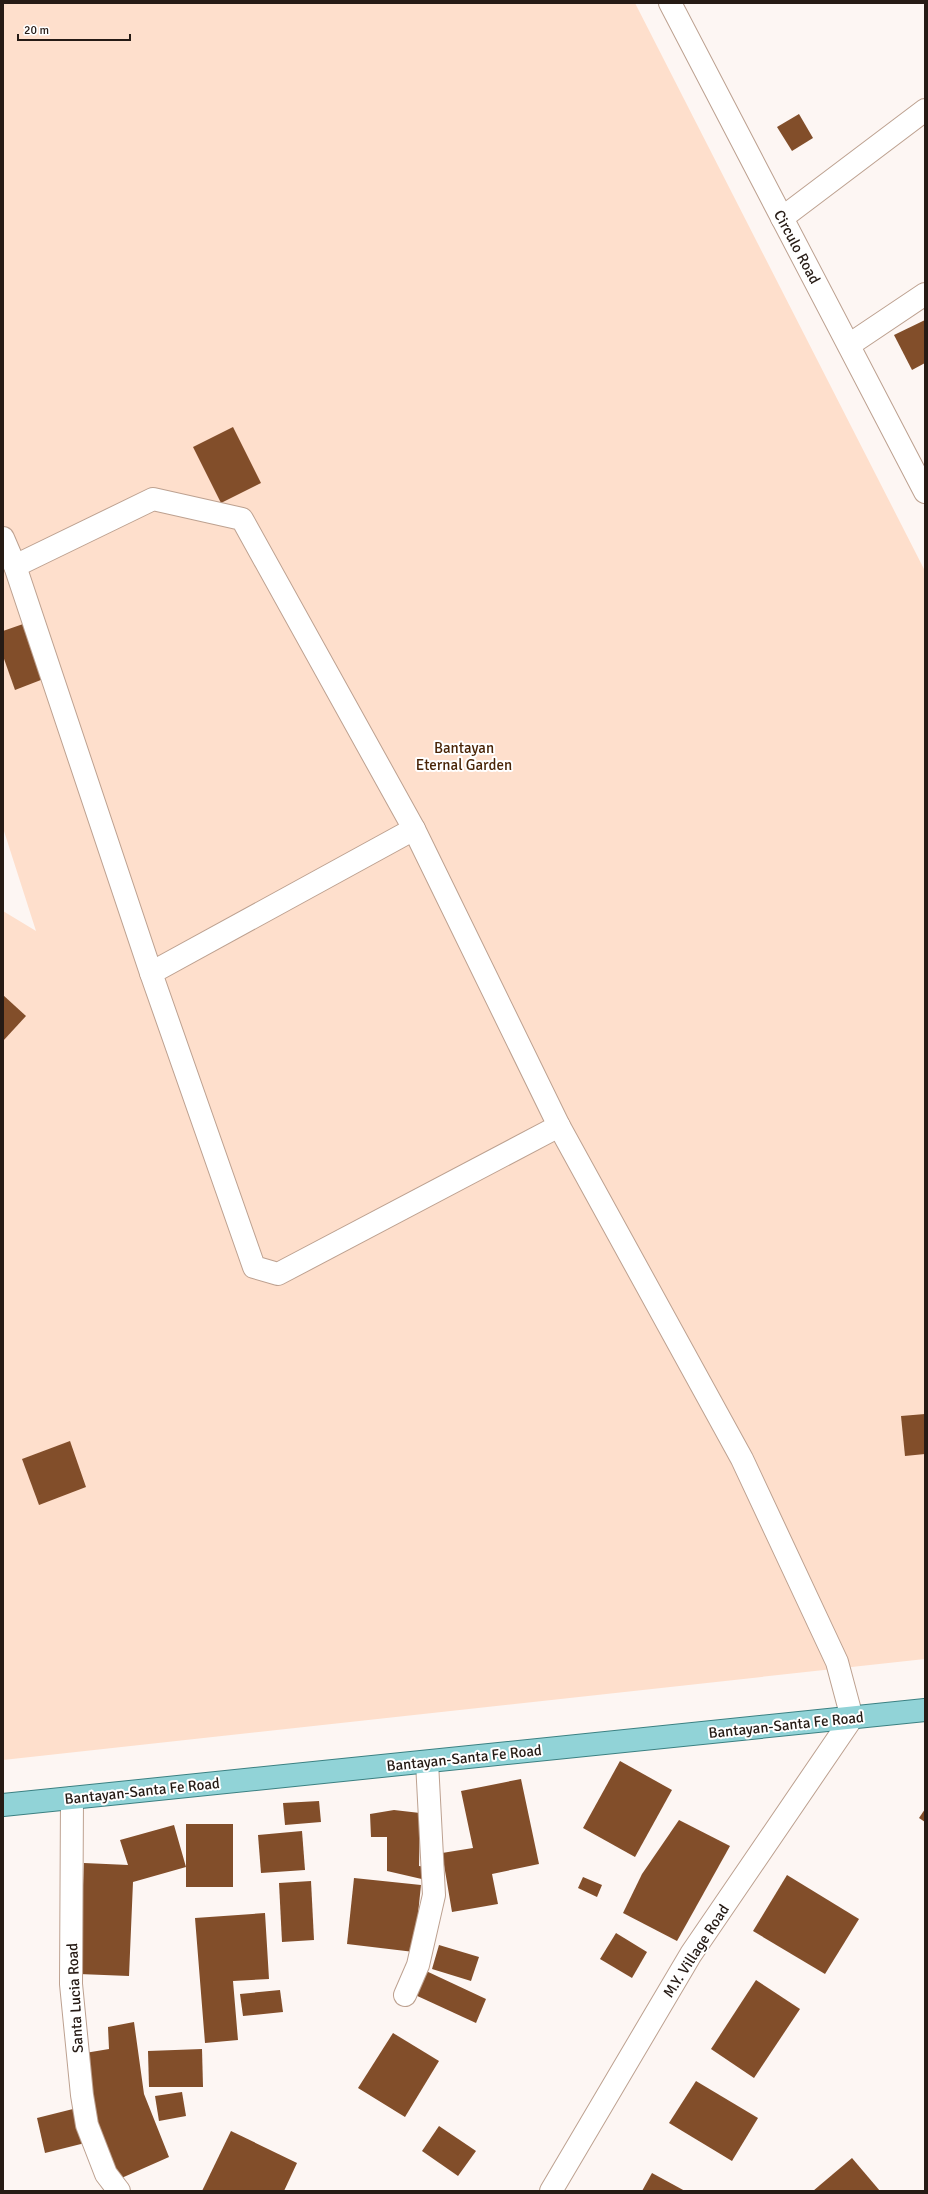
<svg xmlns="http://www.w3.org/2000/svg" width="928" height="2194" font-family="Signika,sans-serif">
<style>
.green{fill:#fedfcc}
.building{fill:#824e2a}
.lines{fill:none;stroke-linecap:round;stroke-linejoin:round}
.minor-casing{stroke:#bda190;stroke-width:24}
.major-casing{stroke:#3b8082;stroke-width:24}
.minor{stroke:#fff;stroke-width:22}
.major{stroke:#91d3d7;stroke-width:22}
.labels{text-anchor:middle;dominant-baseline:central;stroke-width:4;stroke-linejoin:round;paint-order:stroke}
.street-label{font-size:15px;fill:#261b15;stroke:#fff}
.park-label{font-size:15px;fill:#492406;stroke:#fff}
</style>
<rect width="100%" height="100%" fill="#fdf6f3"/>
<!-- green -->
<polygon class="green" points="3,3 635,3 925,571 925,1659 3,1760 3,911 36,931 3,828"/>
<!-- building -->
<g class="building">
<polygon points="799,114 813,138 792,151 777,127"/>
<polygon points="925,320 925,363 912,370 894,335"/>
<polygon points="233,427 261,483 221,503 193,447"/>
<polygon points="26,623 46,678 15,690 3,656 3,631"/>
<polygon points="3,995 26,1016 3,1041"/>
<polygon points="925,1414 925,1454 905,1456 901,1416"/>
<polygon points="70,1441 86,1487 39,1505 22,1459"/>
<polygon points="620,1761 672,1790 635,1857 583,1828"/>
<polygon points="521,1779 539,1864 492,1874 498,1904 452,1912 442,1853 473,1848 461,1791"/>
<polygon points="319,1801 321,1822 285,1825 283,1803"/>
<polygon points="925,1809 925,1822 919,1818"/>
<polygon points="394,1810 420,1813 419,1866 427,1867 426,1880 387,1871 387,1837 371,1837 370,1814"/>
<polygon points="679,1820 730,1846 677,1941 623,1913 642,1874"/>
<rect x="186" y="1824" width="47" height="63"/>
<polygon points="174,1825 186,1867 133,1882 129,1976 79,1974 84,1863 128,1865 120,1840"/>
<polygon points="302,1831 305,1870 261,1873 258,1835"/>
<polygon points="787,1875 859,1919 825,1974 753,1931"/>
<polygon points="583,1877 602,1885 597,1897 578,1888"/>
<polygon points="354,1878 421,1885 414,1952 347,1944"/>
<polygon points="311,1881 314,1940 282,1942 279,1883"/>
<polygon points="265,1913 269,1979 233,1981 238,2040 205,2043 195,1918"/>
<polygon points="616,1933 647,1952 632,1978 600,1959"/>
<polygon points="439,1945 479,1957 471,1981 432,1969"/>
<polygon points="424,1970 486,1999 476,2023 413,1994"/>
<polygon points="756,1980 800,2009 754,2078 711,2049"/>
<polygon points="280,1990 283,2012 243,2016 240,1994"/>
<polygon points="134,2022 144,2094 169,2157 117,2180 90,2109 85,2053 109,2049 108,2027"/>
<polygon points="393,2033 439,2061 405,2117 358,2088"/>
<polygon points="202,2049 203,2087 149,2087 148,2051"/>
<polygon points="696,2081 758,2118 732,2161 669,2123"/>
<polygon points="182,2092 186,2116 159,2121 155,2096"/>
<polygon points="77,2108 85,2143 45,2153 37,2118"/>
<polygon points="439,2126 476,2151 458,2176 422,2151"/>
<polygon points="231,2131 297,2163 284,2191 202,2191"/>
<polygon points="852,2158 880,2191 813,2191"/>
<polygon points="652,2173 685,2191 642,2191"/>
</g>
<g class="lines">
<defs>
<g id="minor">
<polyline points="670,3 925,492"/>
<polyline points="782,218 925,110"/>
<polyline points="849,345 925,294"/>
<polyline points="3,538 15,566 151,973"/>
<polyline points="15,566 153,499 242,519 414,829 559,1126 742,1459 837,1662 852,1718 691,1954 551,2191"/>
<polyline points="414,829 151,973 254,1267 278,1274 559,1126"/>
<polyline points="72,1798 71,1984 82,2095 87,2125 106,2174 119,2191"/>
<polyline points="405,1995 418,1965 434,1895 427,1762"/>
</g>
<polyline id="major" points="3,1805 925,1710"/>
</defs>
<!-- minor casing -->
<use href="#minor" class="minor-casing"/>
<!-- major casing -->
<use href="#major" class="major-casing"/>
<!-- minor -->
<use href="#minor" class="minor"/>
<!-- major -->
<use href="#major" class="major"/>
</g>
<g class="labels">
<!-- street labels -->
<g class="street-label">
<text transform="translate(797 247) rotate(62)">Circulo Road</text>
<text transform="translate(786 1725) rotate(-6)">Bantayan-Santa Fe Road</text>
<text transform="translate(464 1758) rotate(-6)">Bantayan-Santa Fe Road</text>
<text transform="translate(142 1791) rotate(-6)">Bantayan-Santa Fe Road</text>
<text transform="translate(696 1951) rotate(-57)">M.Y. Village Road</text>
<text transform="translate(75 1998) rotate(-93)">Santa Lucia Road</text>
</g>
<!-- park labels -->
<g class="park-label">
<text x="464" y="748">Bantayan<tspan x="464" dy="17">Eternal Garden</tspan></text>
</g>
</g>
<!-- border -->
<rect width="928" height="2194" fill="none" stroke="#261b15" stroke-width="8"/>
<!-- scale -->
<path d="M18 34v6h112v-6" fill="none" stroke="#261b15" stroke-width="2"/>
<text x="24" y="34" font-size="12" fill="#261b15" stroke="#ffffff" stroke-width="3" paint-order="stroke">20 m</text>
</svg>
